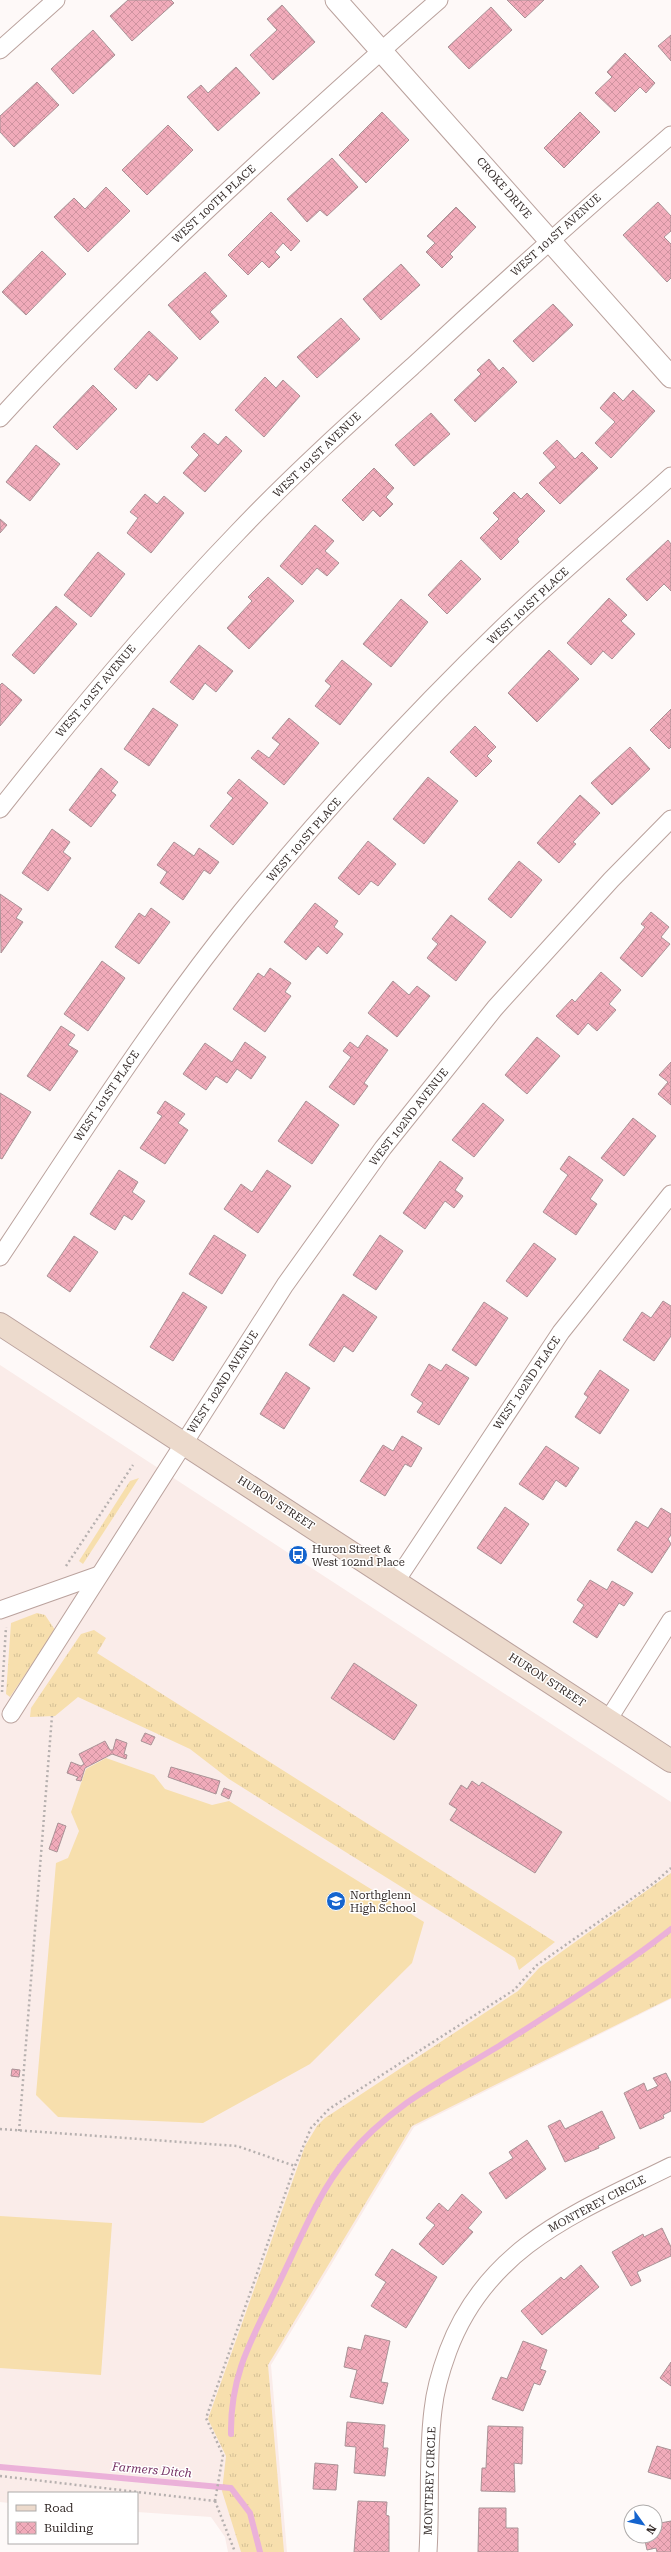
<svg xmlns="http://www.w3.org/2000/svg" width="671" height="2552" font-family="'Roboto Serif',serif">
<style>
.built{fill:#faece9}
.grass{fill:url(#grass-tufts)}
.pitch{fill:#f7dfad}
.lines{fill:none;stroke-linecap:round;stroke-linejoin:round}
.stream{stroke:#ebb1d9;stroke-width:6}
.building{fill:url(#building-cross-hatch);stroke:#a99296}
.minor-casing{stroke:#baa29d;stroke-width:19}
.tertiary-casing{stroke:#baa29d;stroke-width:23}
.secondary-casing{stroke:#baa29d;stroke-width:24}
.path{stroke:#b6b0af;stroke-width:2.5;stroke-dasharray:2 3;stroke-linecap:butt}
.minor{stroke:#fff;stroke-width:17}
.tertiary{stroke:#fff;stroke-width:21}
.secondary{stroke:#ecdacc;stroke-width:22}
.labels{text-anchor:middle;dominant-baseline:central;stroke-width:3;stroke-linejoin:round;paint-order:stroke}
.street-label{font-size:11px;fill:#352c2a;stroke:#fff}
.poi-label{font-size:11px;fill:#352c2a;stroke:#fff;text-anchor:start}
.water-label{font-size:12px;font-style:italic;fill:#763365;stroke:#fff}
</style>
<defs>
<pattern id="grass-tufts" width="24" height="20" patternUnits="userSpaceOnUse"><rect width="24" height="20" fill="#f7dfad"/><path d="M3 7l-1-3M5 7V3M7 7l1-3M15 17l-1-3M17 17v-4M19 17l1-3" fill="none" stroke="#d4c095"/></pattern>
<pattern id="building-cross-hatch" width="8" height="8" patternUnits="userSpaceOnUse"><rect width="8" height="8" fill="#f1abba"/><path d="M0 0l8 8M0 8l8-8" fill="none" stroke="#cf93a0"/></pattern>
</defs>
<rect width="100%" height="100%" fill="#fef9f8"/>
<!-- built -->
<polygon class="built" points="0,1365 671,1802 671,1999 414,2127 271,2365 287,2552 228,2552 225,2537 211,2517 137,2512 137,2493 9,2493 9,2503 0,2502"/>
<!-- grass -->
<g class="grass">
<polygon points="139,1478 83,1564 79,1561 130,1481"/>
<polygon points="37,1613 45,1615 55,1630 10,1697 6,1694 11,1623"/>
<polygon points="94,1630 106,1638 97,1653 555,1942 519,1970 515,1958 229,1779 190,1749 78,1697 55,1716 30,1717 31,1708 81,1634"/>
<polygon points="671,1873 671,1998 412,2126 268,2365 284,2552 241,2552 222,2491 226,2456 208,2419 305,2146 317,2126 325,2118 518,1991 539,1968"/>
</g>
<!-- pitch -->
<g class="pitch">
<polygon points="106,1758 154,1775 165,1789 212,1805 229,1801 424,1922 412,1963 310,2064 203,2123 58,2117 36,2095 56,1863 68,1858 79,1831 71,1812 86,1769"/>
<polygon points="0,2216 112,2223 101,2375 0,2368"/>
</g>
<g class="lines">
<!-- stream -->
<g class="stream">
<path d="M231,2434C230,2373 253,2337 278,2285C299,2243 317,2194 347,2158C388,2107 444,2079 499,2046C556,2010 619,1970 671,1929"/>
<polyline points="0,2467 231,2488 250,2513 260,2552"/>
</g>
</g>
<!-- building -->
<g class="building">
<polygon points="128,0 171,0 174,3 132,41 110,16"/>
<polygon points="507,0 544,0 525,18"/>
<polygon points="282,5 315,42 273,80 250,55 277,30 267,19"/>
<polygon points="491,7 512,30 469,69 448,47"/>
<polygon points="93,30 115,55 73,94 51,69"/>
<polygon points="671,35 671,61 658,46"/>
<polygon points="625,53 655,83 646,93 640,87 615,112 595,93 612,77 607,72"/>
<polygon points="236,67 260,93 218,131 187,97 201,85 208,93"/>
<polygon points="37,82 59,105 14,147 0,132 0,116"/>
<polygon points="382,112 409,140 366,183 339,155"/>
<polygon points="580,112 600,132 564,168 544,148"/>
<polygon points="168,125 193,150 147,195 122,170"/>
<polygon points="332,158 358,187 327,216 320,210 307,222 287,199"/>
<polygon points="106,187 130,211 88,252 54,217 74,198 85,209"/>
<polygon points="658,202 671,216 671,231 664,237 671,244 671,278 667,282 623,235"/>
<polygon points="456,207 476,227 450,254 453,257 442,268 426,252 435,243 427,236"/>
<polygon points="271,212 300,241 291,251 283,243 275,252 280,257 269,268 262,261 248,275 228,255"/>
<polygon points="42,251 66,274 26,315 2,292"/>
<polygon points="401,264 420,285 381,320 363,299"/>
<polygon points="205,272 227,296 210,312 219,322 200,340 168,305"/>
<polygon points="553,304 573,325 533,362 513,341"/>
<polygon points="341,318 360,339 317,378 297,357"/>
<polygon points="149,331 178,358 157,381 149,374 136,389 114,369"/>
<polygon points="489,359 499,371 503,367 517,382 475,422 454,400 481,374 477,370"/>
<polygon points="265,377 276,388 283,380 300,396 264,437 235,410"/>
<polygon points="93,385 117,409 77,450 53,427"/>
<polygon points="633,390 655,411 611,458 595,443 615,422 600,408 614,392 623,401"/>
<polygon points="431,413 450,434 414,466 395,445"/>
<polygon points="204,433 218,445 226,436 242,451 205,492 183,473 199,455 191,447"/>
<polygon points="557,440 575,459 582,452 598,468 560,504 539,483 556,467 543,453"/>
<polygon points="36,445 60,464 30,501 6,482"/>
<polygon points="374,468 394,488 386,497 393,504 380,517 373,510 363,521 342,500"/>
<polygon points="514,492 521,499 527,493 545,511 517,539 519,542 501,560 480,538 499,519 493,513"/>
<polygon points="145,494 157,504 164,496 184,513 151,553 127,533 138,518 130,512"/>
<polygon points="0,519 7,525 0,533"/>
<polygon points="315,525 334,541 325,551 339,563 327,576 317,568 302,585 280,566"/>
<polygon points="668,540 671,544 671,591 664,584 647,601 626,579"/>
<polygon points="98,552 125,574 91,617 64,595"/>
<polygon points="461,560 481,579 447,614 428,595"/>
<polygon points="268,577 294,601 249,649 227,628 252,601 248,597"/>
<polygon points="609,598 627,615 621,621 635,634 612,659 603,651 591,665 567,643"/>
<polygon points="401,599 428,622 391,667 363,644"/>
<polygon points="56,606 77,624 34,674 12,655"/>
<polygon points="199,645 233,671 216,692 205,683 193,700 170,682"/>
<polygon points="549,650 579,679 537,722 508,693"/>
<polygon points="342,660 372,684 340,725 315,706 331,686 325,681"/>
<polygon points="2,683 22,700 0,726 0,685"/>
<polygon points="153,708 178,725 149,766 124,749"/>
<polygon points="671,709 671,747 669,749 650,730"/>
<polygon points="289,718 319,743 284,785 251,758 258,750 269,758 280,744 272,738"/>
<polygon points="475,726 496,747 487,756 492,761 476,777 450,752"/>
<polygon points="630,747 650,769 612,805 591,783"/>
<polygon points="101,768 118,782 111,791 116,795 91,827 69,810"/>
<polygon points="428,777 458,801 424,844 393,819"/>
<polygon points="239,779 268,803 233,845 210,826 233,798 227,793"/>
<polygon points="580,795 600,813 573,842 576,844 559,863 537,843"/>
<polygon points="52,829 70,842 63,852 71,858 48,891 22,873"/>
<polygon points="368,841 396,864 378,886 371,881 359,895 338,878"/>
<polygon points="174,842 194,856 199,848 219,862 210,874 204,870 183,900 160,883 167,872 157,865"/>
<polygon points="519,861 542,880 511,918 488,899"/>
<polygon points="0,894 22,909 16,918 23,922 1,953"/>
<polygon points="315,903 338,921 334,927 343,934 327,954 318,946 306,960 284,942"/>
<polygon points="151,908 170,922 139,964 115,947 139,913 145,917"/>
<polygon points="651,912 669,927 661,937 670,944 642,977 620,958 645,927 641,924"/>
<polygon points="451,915 486,942 456,981 427,958 438,944 432,939"/>
<polygon points="102,961 125,978 88,1031 64,1014"/>
<polygon points="270,968 291,983 285,992 291,996 265,1032 233,1009 258,973 264,977"/>
<polygon points="601,972 621,990 609,1004 616,1010 597,1031 588,1023 578,1035 556,1016 572,999 575,1002"/>
<polygon points="393,981 409,995 417,986 430,996 397,1037 368,1013"/>
<polygon points="61,1026 75,1035 68,1045 78,1051 50,1091 27,1076"/>
<polygon points="367,1035 388,1050 364,1083 368,1086 354,1105 329,1087 351,1057 343,1051 350,1042 358,1048"/>
<polygon points="537,1037 560,1056 527,1094 505,1075"/>
<polygon points="245,1042 266,1057 251,1079 237,1069 227,1083 216,1076 206,1090 183,1074 205,1043 232,1062"/>
<polygon points="671,1062 671,1105 658,1094 668,1082 659,1075"/>
<polygon points="0,1093 31,1112 2,1159 0,1158"/>
<polygon points="165,1101 185,1114 178,1123 188,1130 165,1164 140,1148 162,1116 157,1113"/>
<polygon points="306,1101 339,1125 312,1164 278,1141"/>
<polygon points="483,1103 504,1120 474,1157 452,1140"/>
<polygon points="633,1118 656,1136 624,1176 601,1158"/>
<polygon points="569,1156 603,1180 590,1199 597,1204 576,1235 543,1212 568,1175 560,1169"/>
<polygon points="440,1161 463,1178 455,1190 463,1196 454,1208 445,1201 425,1229 403,1213"/>
<polygon points="119,1170 138,1182 132,1192 145,1201 132,1220 124,1215 115,1230 90,1214"/>
<polygon points="267,1170 291,1186 258,1233 224,1209 241,1184 252,1192"/>
<polygon points="214,1235 246,1255 222,1294 189,1274"/>
<polygon points="380,1235 403,1251 376,1290 353,1275"/>
<polygon points="74,1236 98,1252 70,1292 47,1276"/>
<polygon points="534,1243 556,1259 527,1297 506,1281"/>
<polygon points="183,1292 207,1307 173,1361 150,1347"/>
<polygon points="343,1294 377,1317 353,1352 344,1346 334,1362 309,1345"/>
<polygon points="663,1301 671,1306 671,1336 654,1361 623,1340 642,1312 651,1318"/>
<polygon points="484,1302 508,1318 476,1366 452,1350"/>
<polygon points="429,1364 441,1371 446,1364 469,1378 439,1425 417,1412 423,1403 411,1395"/>
<polygon points="600,1370 629,1390 600,1434 575,1417 588,1397 584,1394"/>
<polygon points="286,1372 310,1388 284,1429 260,1414"/>
<polygon points="402,1436 422,1448 411,1467 405,1464 385,1496 360,1481 383,1445 393,1451"/>
<polygon points="546,1446 579,1468 566,1487 556,1480 543,1500 519,1484"/>
<polygon points="505,1507 529,1524 501,1564 477,1548"/>
<polygon points="661,1508 671,1514 671,1535 668,1539 671,1544 652,1573 617,1550 636,1521 648,1528"/>
<polygon points="590,1580 607,1590 612,1581 633,1593 624,1606 619,1603 597,1638 573,1622 584,1605 577,1600"/>
<polygon points="354,1663 417,1705 394,1740 331,1698"/>
<polygon points="145,1733 155,1737 151,1745 141,1741"/>
<polygon points="116,1739 127,1743 124,1754 127,1755 126,1759 112,1754 85,1768 81,1781 76,1780 78,1777 67,1773 71,1762 81,1766 84,1764 79,1754 105,1741 110,1750 113,1750"/>
<polygon points="171,1767 220,1781 216,1794 168,1777"/>
<polygon points="472,1781 479,1786 482,1782 562,1832 535,1873 450,1820 457,1809 449,1804 461,1785 467,1789"/>
<polygon points="224,1788 232,1791 229,1799 221,1795"/>
<polygon points="58,1823 66,1826 57,1852 49,1849"/>
<polygon points="12,2069 20,2070 19,2077 11,2076"/>
<polygon points="666,2073 671,2083 671,2111 663,2115 664,2118 640,2129 624,2093 644,2083 647,2091 658,2086 653,2078"/>
<polygon points="602,2111 615,2138 598,2146 599,2148 565,2162 548,2126 560,2120 565,2129"/>
<polygon points="527,2140 546,2169 506,2199 489,2173 513,2158 509,2152"/>
<polygon points="462,2194 482,2212 468,2228 473,2232 443,2265 419,2244 435,2225 426,2218 439,2203 448,2211"/>
<polygon points="662,2228 671,2247 671,2256 637,2272 641,2281 631,2286 612,2252 643,2234 644,2237"/>
<polygon points="392,2249 437,2277 406,2328 371,2306 386,2282 375,2275"/>
<polygon points="581,2265 599,2287 542,2335 521,2311 561,2277 564,2280"/>
<polygon points="365,2335 390,2341 381,2382 388,2383 383,2404 350,2397 357,2370 344,2367 348,2347 361,2350"/>
<polygon points="523,2341 547,2350 540,2369 546,2371 540,2385 534,2383 523,2411 492,2399 501,2377 507,2379"/>
<polygon points="671,2362 671,2386 660,2378"/>
<polygon points="347,2422 385,2425 383,2448 388,2448 385,2476 354,2473 356,2447 345,2446"/>
<polygon points="488,2426 523,2427 522,2464 514,2463 515,2492 481,2491 482,2468 486,2468"/>
<polygon points="657,2446 671,2450 671,2479 648,2472"/>
<polygon points="315,2463 338,2465 336,2490 313,2489"/>
<polygon points="358,2501 387,2502 386,2515 389,2516 389,2552 354,2552"/>
<polygon points="479,2508 506,2508 506,2528 518,2528 518,2552 478,2552"/>
<polygon points="671,2521 671,2552 657,2552 656,2548 647,2550 644,2536 655,2536 655,2524"/>
</g>
<g class="lines">
<defs>
<g id="minor">
<polyline points="0,50 56,0"/>
<path d="M0,418C83,327 172,242 262,159C321,105 379,52 439,0"/>
<path d="M0,809C75,714 153,620 237,533C293,474 353,420 414,365C498,287 584,210 671,135"/>
<path d="M0,1257C78,1140 153,1021 241,912C322,813 409,718 501,629C556,576 615,527 671,476"/>
<polyline points="396,1581 561,1332 671,1194"/>
<polyline points="0,1610 99,1575"/>
<polyline points="11,1714 285,1285 383,1148 495,1008 611,880 671,819"/>
<polyline points="608,1720 671,1620"/>
<path d="M428,2552C431,2505 427,2457 433,2410C435,2390 441,2370 448,2351C487,2246 578,2212 671,2166"/>
</g>
<polyline id="tertiary" points="336,0 671,377"/>
<polyline id="secondary" points="0,1324 671,1761"/>
</defs>
<!-- minor casing -->
<use href="#minor" class="minor-casing"/>
<!-- tertiary casing -->
<use href="#tertiary" class="tertiary-casing"/>
<!-- secondary casing -->
<use href="#secondary" class="secondary-casing"/>
<!-- path -->
<g class="path">
<polyline points="66,1566 133,1465"/>
<polyline points="2,1692 6,1627"/>
<polyline points="0,2129 237,2146 295,2166"/>
<polyline points="19,2131 52,1716"/>
<polyline points="0,2476 215,2501"/>
<polyline points="215,2501 223,2455 206,2418 295,2166 311,2128 329,2109 514,1990 537,1965 654,1883 671,1868"/>
<polyline points="215,2501 235,2552"/>
</g>
<!-- minor -->
<use href="#minor" class="minor"/>
<!-- tertiary -->
<use href="#tertiary" class="tertiary"/>
<!-- secondary -->
<use href="#secondary" class="secondary"/>
</g>
<!-- icons -->
<defs>
<symbol id="bus-disc" viewBox="-11 -11 22 22"><circle r="9.5" fill="#1464ce" stroke="#fff"/><path d="M-5-6H5V4H4V6H2V4H-2V6H-4V4H-5ZM-3.5-4V0h7V-4ZM-3.5 1.2v1.5H-2V1.2ZM2 1.2v1.5H3.5V1.2Z" fill="#fff"/></symbol>
<symbol id="school-disc" viewBox="-11 -11 22 22"><circle r="9.5" fill="#1464ce" stroke="#fff"/><path d="M0-5L7-2L0 1L-7-2ZM-4 1L0 2.5L4 1V4Q0 6-4 4Z" fill="#fff"/></symbol>
</defs>
<g fill-rule="evenodd">
<use href="#bus-disc" x="287" y="1544" width="22" height="22"/>
<use href="#school-disc" x="325" y="1890" width="22" height="22"/>
</g>
<g class="labels">
<!-- street labels -->
<g class="street-label">
<text transform="translate(504 188) rotate(49)">CROKE DRIVE</text>
<text transform="translate(214 204) rotate(-43)">WEST 100TH PLACE</text>
<text transform="translate(556 235) rotate(-42)">WEST 101ST AVENUE</text>
<text transform="translate(317 455) rotate(-44)">WEST 101ST AVENUE</text>
<text transform="translate(528 606) rotate(-43)">WEST 101ST PLACE</text>
<text transform="translate(96 691) rotate(-50)">WEST 101ST AVENUE</text>
<text transform="translate(304 840) rotate(-49)">WEST 101ST PLACE</text>
<text transform="translate(107 1096) rotate(-56)">WEST 101ST PLACE</text>
<text transform="translate(409 1117) rotate(-52)">WEST 102ND AVENUE</text>
<text transform="translate(223 1382) rotate(-57)">WEST 102ND AVENUE</text>
<text transform="translate(527 1383) rotate(-56)">WEST 102ND PLACE</text>
<text transform="translate(276 1503) rotate(33)">HURON STREET</text>
<text transform="translate(547 1680) rotate(33)">HURON STREET</text>
<text transform="translate(597 2204) rotate(-28)">MONTEREY CIRCLE</text>
<text transform="translate(430 2481) rotate(-88)">MONTEREY CIRCLE</text>
</g>
<!-- poi labels -->
<g class="poi-label">
<text x="312" y="1549">Huron Street &amp;<tspan x="312" dy="13">West 102nd Place</tspan></text>
<text x="350" y="1895">Northglenn<tspan x="350" dy="13">High School</tspan></text>
</g>
<!-- water labels -->
<g class="water-label">
<text transform="translate(152 2470) rotate(5)">Farmers Ditch</text>
</g>
</g>
<!-- legend -->
<rect x="8" y="2492" width="130" height="52" fill="#ffffff" stroke="#aeabaa"/>
<rect x="16" y="2505" width="20" height="6" fill="#ecdacc" stroke="#aeabaa"/>
<text x="44" y="2512" font-size="12" fill="#352c2a">Road</text>
<rect x="16" y="2522" width="20" height="12" fill="url(#building-cross-hatch)" stroke="#aeabaa"/>
<text x="44" y="2532" font-size="12" fill="#352c2a">Building</text>
<!-- north arrow -->
<g transform="translate(643 2524) rotate(123)"><circle r="19" fill="#ffffff" stroke="#aeabaa"/>
<path d="M0-3L7 15L0 10L-7 15Z" fill="#1464ce"/>
<text y="-6" font-size="11" font-weight="bold" text-anchor="middle" fill="#352c2a">N</text>
</g>
</svg>
